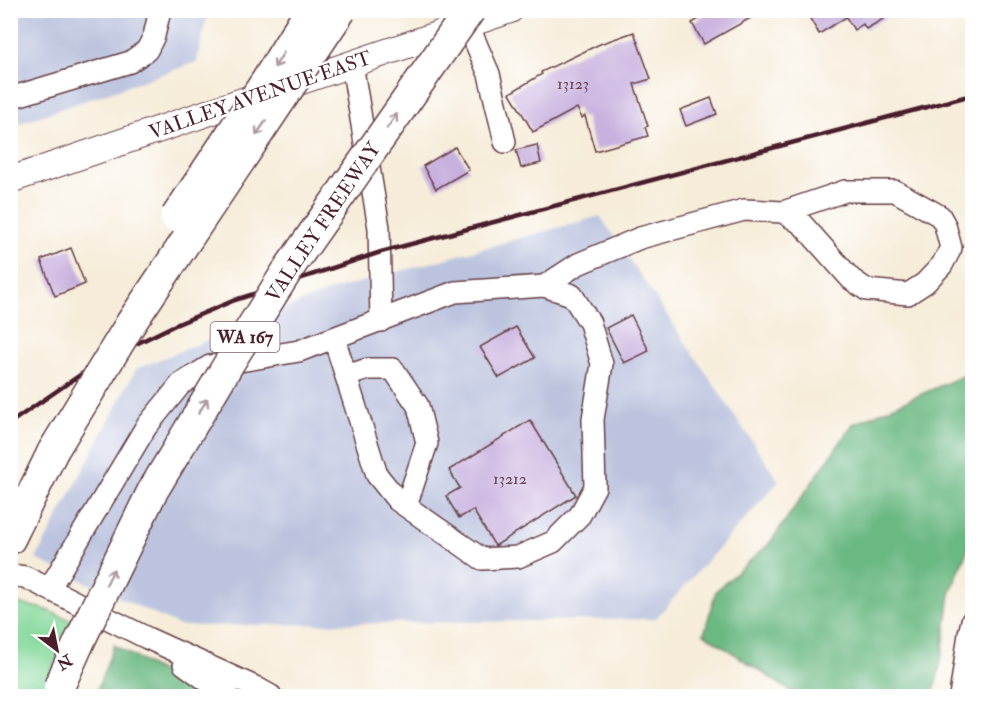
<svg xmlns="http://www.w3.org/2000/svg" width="983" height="707" font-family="'IM FELL Double Pica',serif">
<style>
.industrial{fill:#bbc3de}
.green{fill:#84d89a;stroke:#677c62;stroke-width:1.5}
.forest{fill:#6bb882;stroke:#5a6c56;stroke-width:1.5}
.building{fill:#c9b1df}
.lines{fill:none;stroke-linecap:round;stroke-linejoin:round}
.minor-casing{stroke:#643e45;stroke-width:24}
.major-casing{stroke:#643e45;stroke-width:28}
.highway-casing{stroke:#643e45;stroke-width:33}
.minor{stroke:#fff;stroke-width:21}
.major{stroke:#fff;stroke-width:26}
.highway{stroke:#fff;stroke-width:30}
.rail{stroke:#4a1f2b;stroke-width:4.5}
.highway-bridge-casing{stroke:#643e45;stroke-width:33;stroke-linecap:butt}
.highway-bridge{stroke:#fff;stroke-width:30}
.oneway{stroke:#ae9aa0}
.labels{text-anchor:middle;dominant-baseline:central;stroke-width:5;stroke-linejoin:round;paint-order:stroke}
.number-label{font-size:16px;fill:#6a4458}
.shield{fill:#fff;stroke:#80626b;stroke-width:1.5}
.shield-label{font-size:18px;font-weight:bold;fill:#4a1f2b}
.street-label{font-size:20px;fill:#4a1f2b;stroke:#fff}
</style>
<rect width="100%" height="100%" fill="#fff"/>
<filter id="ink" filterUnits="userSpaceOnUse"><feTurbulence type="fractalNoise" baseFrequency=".0167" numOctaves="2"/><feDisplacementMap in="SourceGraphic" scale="12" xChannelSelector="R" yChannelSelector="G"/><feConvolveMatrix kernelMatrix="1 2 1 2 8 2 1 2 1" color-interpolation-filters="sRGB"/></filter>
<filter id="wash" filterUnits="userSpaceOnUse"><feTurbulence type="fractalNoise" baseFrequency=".008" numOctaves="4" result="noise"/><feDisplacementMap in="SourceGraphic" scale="24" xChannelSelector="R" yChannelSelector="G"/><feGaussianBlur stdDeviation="1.35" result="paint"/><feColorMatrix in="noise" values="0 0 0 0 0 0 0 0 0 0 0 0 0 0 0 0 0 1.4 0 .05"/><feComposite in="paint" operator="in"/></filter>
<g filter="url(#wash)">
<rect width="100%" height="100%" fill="#f6ecd9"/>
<!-- industrial -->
<g class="industrial">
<polygon points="10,11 208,11 197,62 11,126"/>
<polygon points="600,216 779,481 655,619 180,626 36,559 136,369 329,291"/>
</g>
<!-- green -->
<polygon class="green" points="11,602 44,609 73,621 41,696 11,696"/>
<!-- forest -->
<g class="forest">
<polygon points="972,372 972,542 969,546 950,594 942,655 933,696 798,696 704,634 716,591 769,544 853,424"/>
<polygon points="114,645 199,694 201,696 95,696"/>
</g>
<g id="blocks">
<!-- building -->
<g class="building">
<polygon points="714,10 765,10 704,44 692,23"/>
<polygon points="805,10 899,10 866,29 863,24 854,30 846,17 819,34"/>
<polygon points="634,32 651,79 634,84 648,126 645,127 648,136 595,151 585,116 582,118 577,108 533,132 510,93 542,74 541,72 600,44"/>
<polygon points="711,98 717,114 686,126 680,110"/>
<polygon points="537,145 541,163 521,168 516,150"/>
<polygon points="455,147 469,170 436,189 423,166"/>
<polygon points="71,248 85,284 55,296 41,260"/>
<polygon points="631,315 649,351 624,363 606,328"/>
<polygon points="516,327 535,358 499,378 480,347"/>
<polygon points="530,420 576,495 495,546 473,510 459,518 446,496 460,488 449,470"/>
</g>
</g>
</g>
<g filter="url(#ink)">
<use href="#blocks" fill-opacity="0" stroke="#643e45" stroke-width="1.5"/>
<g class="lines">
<defs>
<g id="minor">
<polyline points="468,25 489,74 505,142"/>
<polyline points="352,64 379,228 381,321"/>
<polyline points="10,98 130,62 147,50 154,36 160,10"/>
<polyline points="544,286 578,264 640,238 744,210 783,212 845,191 895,191 940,216 945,225 951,248 942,265 925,283 908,294 867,290 851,279 802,224 783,212"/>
<polyline points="346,376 368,369 393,369 418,406 427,443 406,506"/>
<polyline points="10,575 25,577 147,638 255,687 271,696"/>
<polyline points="49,589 146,427 181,384 210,366 299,351 455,292 544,286 572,295 590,323 602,364 593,419 595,487 580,515 553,542 518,557 482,559 397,500 377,475 334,338"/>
<polyline points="184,664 228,696"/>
<polyline points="960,696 969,634 972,621"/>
</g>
<polyline id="major" points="10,180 510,10"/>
<polyline id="highway" points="10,539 53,451"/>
</defs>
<!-- minor casing -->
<use href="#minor" class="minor-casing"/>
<!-- major casing -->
<use href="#major" class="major-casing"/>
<!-- highway casing -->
<use href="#highway" class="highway-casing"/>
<!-- minor -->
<use href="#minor" class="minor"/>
<!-- major -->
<use href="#major" class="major"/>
<!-- highway -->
<use href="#highway" class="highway"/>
<!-- rail -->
<polyline class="rail" points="10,423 99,362 173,326 235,300 381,252 972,95"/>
<defs>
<g id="highway-bridge">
<polyline points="176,217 267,80 310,10"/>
<polyline points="53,451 131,323 341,10"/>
<polyline points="59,687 81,638 152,492 234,355 289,268 470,10"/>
</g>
</defs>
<!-- highway-bridge casing -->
<use href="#highway-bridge" class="highway-bridge-casing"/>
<!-- highway-bridge -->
<use href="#highway-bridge" class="highway-bridge"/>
</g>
<!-- one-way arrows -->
<defs><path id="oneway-shaft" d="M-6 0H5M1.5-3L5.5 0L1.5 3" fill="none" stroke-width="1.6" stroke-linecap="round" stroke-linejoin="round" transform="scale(1.5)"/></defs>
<g class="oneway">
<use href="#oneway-shaft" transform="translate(279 60) rotate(122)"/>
<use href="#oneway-shaft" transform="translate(392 121) rotate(-55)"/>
<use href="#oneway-shaft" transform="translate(261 128) rotate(124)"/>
<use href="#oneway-shaft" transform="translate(203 406) rotate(-59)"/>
<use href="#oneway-shaft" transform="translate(110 577) rotate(-64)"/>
</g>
</g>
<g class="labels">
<!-- number labels -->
<g class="number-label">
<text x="573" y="84">13123</text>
<text x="510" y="479">13212</text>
</g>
<!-- shield labels -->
<rect class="shield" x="210.5" y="322" width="69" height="30" rx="4.5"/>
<g class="shield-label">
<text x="245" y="337">WA 167</text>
</g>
<!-- street labels -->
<g class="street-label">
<text transform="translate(260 95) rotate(-19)">VALLEY AVENUE EAST</text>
<text transform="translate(323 222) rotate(-56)">VALLEY FREEWAY</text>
</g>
</g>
<!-- margin -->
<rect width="983" height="707" fill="none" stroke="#fff" stroke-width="36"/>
<!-- north arrow -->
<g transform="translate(57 650) rotate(148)" stroke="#ffffff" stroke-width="4.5" paint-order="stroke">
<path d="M0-4.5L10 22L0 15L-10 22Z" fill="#4a1f2b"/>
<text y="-9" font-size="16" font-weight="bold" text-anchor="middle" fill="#4a1f2b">N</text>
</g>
</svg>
